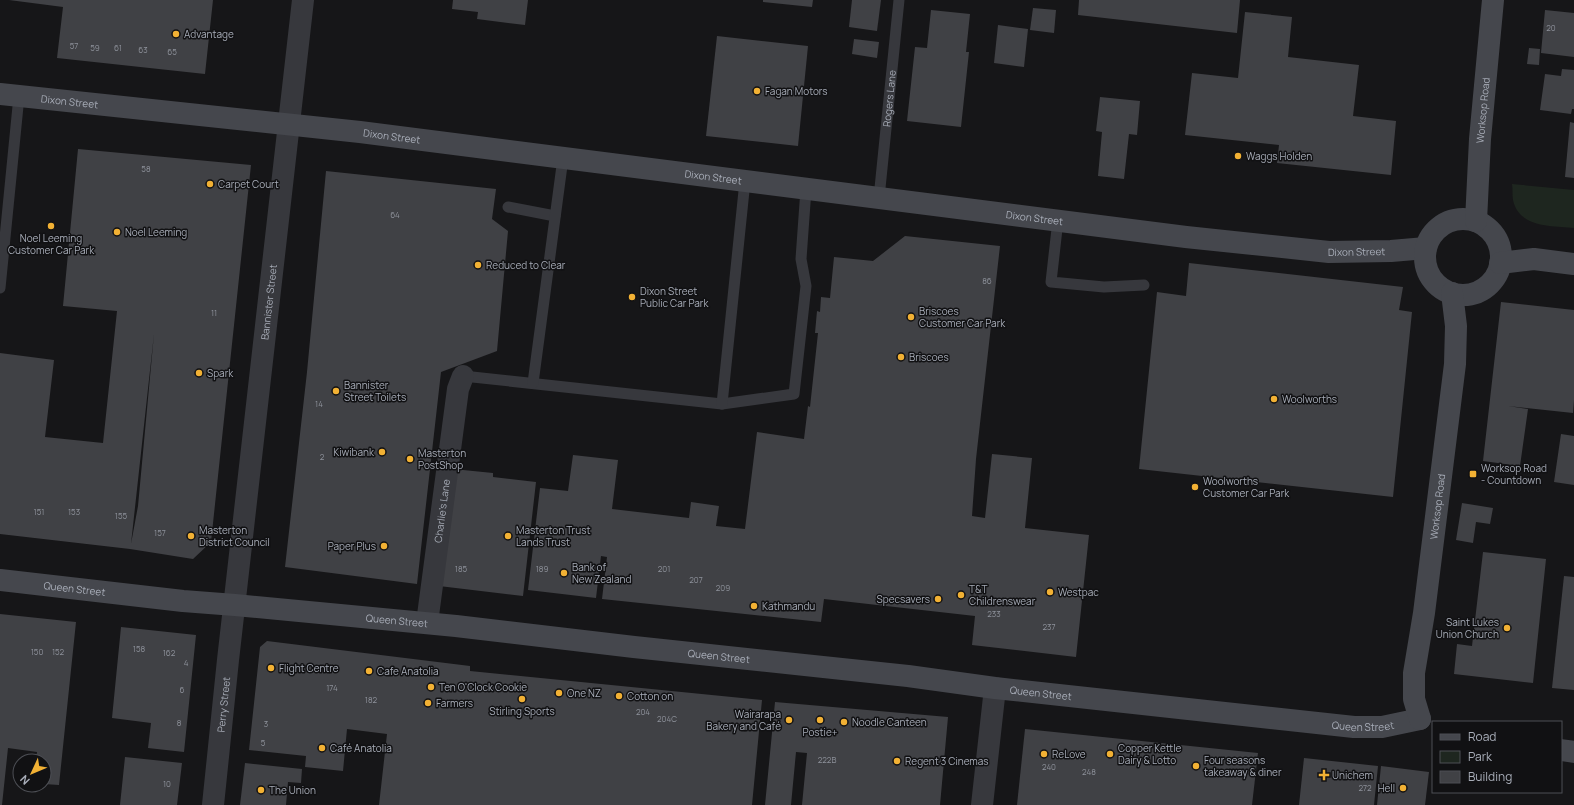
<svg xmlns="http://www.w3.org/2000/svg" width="1574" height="805" font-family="Manrope,sans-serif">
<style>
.green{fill:#1e261f}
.building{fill:#404145;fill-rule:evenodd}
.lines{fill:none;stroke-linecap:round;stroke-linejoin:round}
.lane{stroke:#37383d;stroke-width:11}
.street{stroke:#37383d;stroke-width:22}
.secondary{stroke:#45474d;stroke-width:22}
.poi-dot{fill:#f2b134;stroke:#111113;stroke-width:1.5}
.labels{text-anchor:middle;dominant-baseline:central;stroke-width:3;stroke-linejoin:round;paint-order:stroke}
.number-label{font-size:8px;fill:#8e929b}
.poi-label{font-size:10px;fill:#a8adb8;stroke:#111113;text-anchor:start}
.street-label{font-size:10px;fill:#a8adb8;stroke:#111113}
</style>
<rect width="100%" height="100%" fill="#161618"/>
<!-- green -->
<path class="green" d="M1512,184L1574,190V228C1552,226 1519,228 1513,200C1512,195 1513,189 1512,184Z"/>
<!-- building -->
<g class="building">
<polygon points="9,0 213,0 205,74 57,58 63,7"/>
<polygon points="453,0 528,0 525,25 477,19 478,12 452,9"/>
<polygon points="763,0 813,0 812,7 763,2"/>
<polygon points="852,0 881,0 877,31 849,27"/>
<polygon points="1079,0 1240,0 1237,33 1078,15"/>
<polygon points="1033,8 1056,10 1054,33 1030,30"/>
<polygon points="931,10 970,14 966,52 969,52 961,127 907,121 915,47 927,48"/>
<polygon points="1545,10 1574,13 1574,57 1541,53"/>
<polygon points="1245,12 1292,17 1288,57 1359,65 1353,116 1396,121 1391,175 1277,163 1279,145 1185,135 1192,73 1238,78"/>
<polygon points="998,25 1028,29 1024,67 994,63"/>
<polygon points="717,36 808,46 798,146 706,136"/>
<polygon points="854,39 879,42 877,58 852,54"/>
<polygon points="1529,48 1540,49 1539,65 1527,64"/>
<polygon points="1562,69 1574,70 1574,109 1572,109 1571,114 1540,110 1545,74 1561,76"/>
<polygon points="1100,97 1140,101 1137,135 1129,134 1124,179 1098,176 1102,132 1096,131"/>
<polygon points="1570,122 1574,123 1574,178 1565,177"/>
<path d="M78,149L251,165L211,542L193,559L130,549L0,534V353L54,360L45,437L103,443L117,311L63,306ZM154,334L138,506L131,544Z"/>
<polygon points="326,171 496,189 492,219 508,231 497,351 441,372 417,584 285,567 307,372"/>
<polygon points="905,236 1000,246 976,459 972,516 985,518 992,454 1032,458 1025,528 1089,535 1076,657 972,645 975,616 824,599 821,622 602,599 607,557 601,556 596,598 528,590 540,488 568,491 573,455 618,460 612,509 689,518 691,502 719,506 716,526 745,529 757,432 804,439 808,406 810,407 818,333 815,333 817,311 820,312 821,297 830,298 834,257 873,261"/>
<polygon points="1189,263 1403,287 1399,310 1412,312 1393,497 1139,469 1157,292 1186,296"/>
<polygon points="1501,302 1574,310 1574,400 1573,413 1508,406 1528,409 1520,466 1483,461"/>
<polygon points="1561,434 1574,436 1574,485 1554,482"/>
<polygon points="453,469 493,473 493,477 536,482 523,596 439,586"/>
<polygon points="1462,503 1493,508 1490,524 1476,522 1473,543 1456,540"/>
<polygon points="1483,552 1546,559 1533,683 1454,674 1457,644 1472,646"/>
<polygon points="1564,576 1574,577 1574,690 1552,688"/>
<polygon points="0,614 76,622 59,785 44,784 44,761 36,761 37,752 8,748 2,805 0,805"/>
<polygon points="121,627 196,635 184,752 148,748 151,723 112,718"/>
<polygon points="267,641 470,666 470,671 762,700 752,805 379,805 387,734 347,729 343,771 305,767 306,756 249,750 260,647"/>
<polygon points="775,702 948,717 940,805 802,805 807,753 796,752 791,805 765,805"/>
<polygon points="1025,729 1258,753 1252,805 1017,805"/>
<polygon points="125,757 182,763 177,805 120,805"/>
<polygon points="1304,758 1378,766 1374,805 1299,805"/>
<polygon points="245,763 302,769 301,783 288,782 286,805 240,805"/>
<polygon points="1381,766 1429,772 1425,805 1377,805"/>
</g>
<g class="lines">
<!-- lane -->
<g class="lane">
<path id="s1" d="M879,198L899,0"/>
<polyline points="508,207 555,216"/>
<polyline points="1058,220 1051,282 1104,287 1144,285"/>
<polyline points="0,288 19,96"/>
<polyline points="463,376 722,404 794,394 806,286 801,259 806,189"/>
<polyline points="533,383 563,158"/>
<polyline points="722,404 745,181"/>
</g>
<!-- street -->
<g class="street">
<path id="s2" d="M427,623L458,389L463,376"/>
<path id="s3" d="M213,805L228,660L303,0"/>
<polyline points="982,805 995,688"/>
</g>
<!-- secondary -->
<g class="secondary">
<path id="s4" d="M0,94L360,132L1186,237L1329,252L1391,251L1426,248"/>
<circle cx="1463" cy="257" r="38"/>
<path id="s5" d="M1476,221L1480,139L1493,0"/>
<polyline points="1500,263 1534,259 1574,264"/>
<path id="s6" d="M0,580L183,601L235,605L456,626L634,647L908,676L995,688L1354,727H1382L1420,719"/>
<path id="s7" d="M1420,719L1414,699V673L1424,613L1455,364L1456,326L1452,293"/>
<polyline points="1561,750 1574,752"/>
</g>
</g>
<!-- markers -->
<g class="poi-dot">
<circle cx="176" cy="34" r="4"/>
<circle cx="757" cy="91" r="4"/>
<circle cx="1238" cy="156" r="4"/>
<circle cx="210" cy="184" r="4"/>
<circle cx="51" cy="226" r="4"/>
<circle cx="117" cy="232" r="4"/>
<circle cx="478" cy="265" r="4"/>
<circle cx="632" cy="297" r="4"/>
<circle cx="911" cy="317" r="4"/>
<circle cx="901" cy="357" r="4"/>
<circle cx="199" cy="373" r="4"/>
<circle cx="336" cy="391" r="4"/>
<circle cx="1274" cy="399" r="4"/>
<circle cx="382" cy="452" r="4"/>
<circle cx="410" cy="459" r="4"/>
<rect x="1469" y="470" width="8" height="8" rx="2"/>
<circle cx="1195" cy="487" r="4"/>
<circle cx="191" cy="536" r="4"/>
<circle cx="508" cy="536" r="4"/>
<circle cx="384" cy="546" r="4"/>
<circle cx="564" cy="573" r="4"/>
<circle cx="1050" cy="592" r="4"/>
<circle cx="961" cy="595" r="4"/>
<circle cx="938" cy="599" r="4"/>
<circle cx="754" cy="606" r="4"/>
<circle cx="1507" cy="628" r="4"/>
<circle cx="271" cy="668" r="4"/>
<circle cx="369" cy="671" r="4"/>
<circle cx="431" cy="687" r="4"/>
<circle cx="559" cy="693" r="4"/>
<circle cx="619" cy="696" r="4"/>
<circle cx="522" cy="699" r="4"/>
<circle cx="428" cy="703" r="4"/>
<circle cx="789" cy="720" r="4"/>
<circle cx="820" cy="720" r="4"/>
<circle cx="844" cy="722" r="4"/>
<circle cx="322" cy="748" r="4"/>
<circle cx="1044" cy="754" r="4"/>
<circle cx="1110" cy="754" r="4"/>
<circle cx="897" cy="761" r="4"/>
<circle cx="1196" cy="766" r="4"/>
<path d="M1322 769h4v4h4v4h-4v4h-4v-4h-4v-4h4z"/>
<circle cx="1403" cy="788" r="4"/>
<circle cx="261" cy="790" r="4"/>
</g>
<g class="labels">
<!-- number labels -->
<g class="number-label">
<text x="1551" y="27">20</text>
<text x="74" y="45">57</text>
<text x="95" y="47">59</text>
<text x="118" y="47">61</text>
<text x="143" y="49">63</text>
<text x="172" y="51">65</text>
<text x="146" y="168">58</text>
<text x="395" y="214">64</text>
<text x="987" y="280">86</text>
<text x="214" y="312">11</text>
<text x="319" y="403">14</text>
<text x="322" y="456">2</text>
<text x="39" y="511">151</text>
<text x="74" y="511">153</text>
<text x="121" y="515">155</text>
<text x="160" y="532">157</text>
<text x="461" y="568">185</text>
<text x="542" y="568">189</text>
<text x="664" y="568">201</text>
<text x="696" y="579">207</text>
<text x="723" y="587">209</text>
<text x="994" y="613">233</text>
<text x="1049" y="626">237</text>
<text x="139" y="648">158</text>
<text x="37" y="651">150</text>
<text x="58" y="651">152</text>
<text x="169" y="652">162</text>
<text x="186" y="662">4</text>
<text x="332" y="687">174</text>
<text x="182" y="689">6</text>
<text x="371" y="699">182</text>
<text x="643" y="711">204</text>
<text x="667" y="718">204C</text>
<text x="179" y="722">8</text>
<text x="266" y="723">3</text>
<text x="263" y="742">5</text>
<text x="827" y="759">222B</text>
<text x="1049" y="766">240</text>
<text x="1089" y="771">248</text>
<text x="167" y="783">10</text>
<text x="1365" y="787">272</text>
</g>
<!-- poi labels -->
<g class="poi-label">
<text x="184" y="34">Advantage</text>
<text x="765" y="91">Fagan Motors</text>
<text x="1246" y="156">Waggs Holden</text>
<text x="218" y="184">Carpet Court</text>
<text x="125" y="232">Noel Leeming</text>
<text x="51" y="238" text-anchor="middle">Noel Leeming<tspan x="51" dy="12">Customer Car Park</tspan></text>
<text x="486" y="265">Reduced to Clear</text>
<text x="640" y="291">Dixon Street<tspan x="640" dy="12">Public Car Park</tspan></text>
<text x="919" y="311">Briscoes<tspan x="919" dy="12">Customer Car Park</tspan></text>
<text x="909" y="357">Briscoes</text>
<text x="207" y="373">Spark</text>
<text x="344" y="385">Bannister<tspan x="344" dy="12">Street Toilets</tspan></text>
<text x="1282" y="399">Woolworths</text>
<text x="374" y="452" text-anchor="end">Kiwibank</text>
<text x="418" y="453">Masterton<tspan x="418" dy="12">PostShop</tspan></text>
<text x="1481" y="468">Worksop Road<tspan x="1481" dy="12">- Countdown</tspan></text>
<text x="1203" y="481">Woolworths<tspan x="1203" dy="12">Customer Car Park</tspan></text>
<text x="199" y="530">Masterton<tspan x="199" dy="12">District Council</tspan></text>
<text x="516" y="530">Masterton Trust<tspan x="516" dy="12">Lands Trust</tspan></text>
<text x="376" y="546" text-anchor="end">Paper Plus</text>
<text x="572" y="567">Bank of<tspan x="572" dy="12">New Zealand</tspan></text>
<text x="969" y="589">T&amp;T<tspan x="969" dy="12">Childrenswear</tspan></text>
<text x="1058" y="592">Westpac</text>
<text x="930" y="599" text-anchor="end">Specsavers</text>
<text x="762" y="606">Kathmandu</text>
<text x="1499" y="622" text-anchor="end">Saint Lukes<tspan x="1499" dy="12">Union Church</tspan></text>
<text x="279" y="668">Flight Centre</text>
<text x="377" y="671">Cafe Anatolia</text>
<text x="439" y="687">Ten O'Clock Cookie</text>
<text x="567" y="693">One NZ</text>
<text x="627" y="696">Cotton on</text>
<text x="436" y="703">Farmers</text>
<text x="522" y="711" text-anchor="middle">Stirling Sports</text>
<text x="781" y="714" text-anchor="end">Wairarapa<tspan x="781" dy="12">Bakery and Café</tspan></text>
<text x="852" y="722">Noodle Canteen</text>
<text x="820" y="732" text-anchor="middle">Postie+</text>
<text x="330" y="748">Café Anatolia</text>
<text x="1118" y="748">Copper Kettle<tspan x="1118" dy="12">Dairy &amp; Lotto</tspan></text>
<text x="1052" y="754">ReLove</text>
<text x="1204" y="760">Four seasons<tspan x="1204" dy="12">takeaway &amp; diner</tspan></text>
<text x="905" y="761">Regent 3 Cinemas</text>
<text x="1332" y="775">Unichem</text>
<text x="1395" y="788" text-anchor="end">Hell</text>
<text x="269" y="790">The Union</text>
</g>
<!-- street labels -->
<g class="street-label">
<text stroke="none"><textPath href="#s1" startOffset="100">Rogers Lane</textPath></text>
<text stroke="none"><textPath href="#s4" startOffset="70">Dixon Street</textPath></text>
<text stroke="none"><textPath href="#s5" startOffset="111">Worksop Road</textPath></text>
<text stroke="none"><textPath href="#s4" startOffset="394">Dixon Street</textPath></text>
<text stroke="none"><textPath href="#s4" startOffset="718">Dixon Street</textPath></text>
<text stroke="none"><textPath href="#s4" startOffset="1042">Dixon Street</textPath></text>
<text stroke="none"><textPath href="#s4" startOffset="1366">Dixon Street</textPath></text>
<text stroke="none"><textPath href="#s3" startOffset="506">Bannister Street</textPath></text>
<text stroke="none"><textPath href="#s7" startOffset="215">Worksop Road</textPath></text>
<text stroke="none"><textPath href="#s2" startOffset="113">Charlie's Lane</textPath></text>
<text stroke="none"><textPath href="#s6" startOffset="75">Queen Street</textPath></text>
<text stroke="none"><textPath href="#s6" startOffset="399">Queen Street</textPath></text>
<text stroke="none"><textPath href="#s6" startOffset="723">Queen Street</textPath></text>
<text stroke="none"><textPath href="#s6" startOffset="1047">Queen Street</textPath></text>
<text stroke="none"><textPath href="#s3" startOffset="101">Perry Street</textPath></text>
<text stroke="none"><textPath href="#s6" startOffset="1371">Queen Street</textPath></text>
</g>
</g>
<!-- legend -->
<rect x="1432" y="721" width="130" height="72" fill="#111113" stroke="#4d4f55"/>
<rect x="1440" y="734" width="20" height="6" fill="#45474d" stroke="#4d4f55"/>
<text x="1468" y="741" font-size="12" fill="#a8adb8">Road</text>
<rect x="1440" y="751" width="20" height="12" fill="#1e261f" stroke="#4d4f55"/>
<text x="1468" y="761" font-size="12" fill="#a8adb8">Park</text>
<rect x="1440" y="771" width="20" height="12" fill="#404145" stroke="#4d4f55"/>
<text x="1468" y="781" font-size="12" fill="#a8adb8">Building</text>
<!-- north arrow -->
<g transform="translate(32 773) rotate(226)"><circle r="19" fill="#111113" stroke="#4d4f55"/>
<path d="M0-3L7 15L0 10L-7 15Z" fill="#f2b134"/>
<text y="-6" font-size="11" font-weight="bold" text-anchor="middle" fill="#a8adb8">N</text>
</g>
</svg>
